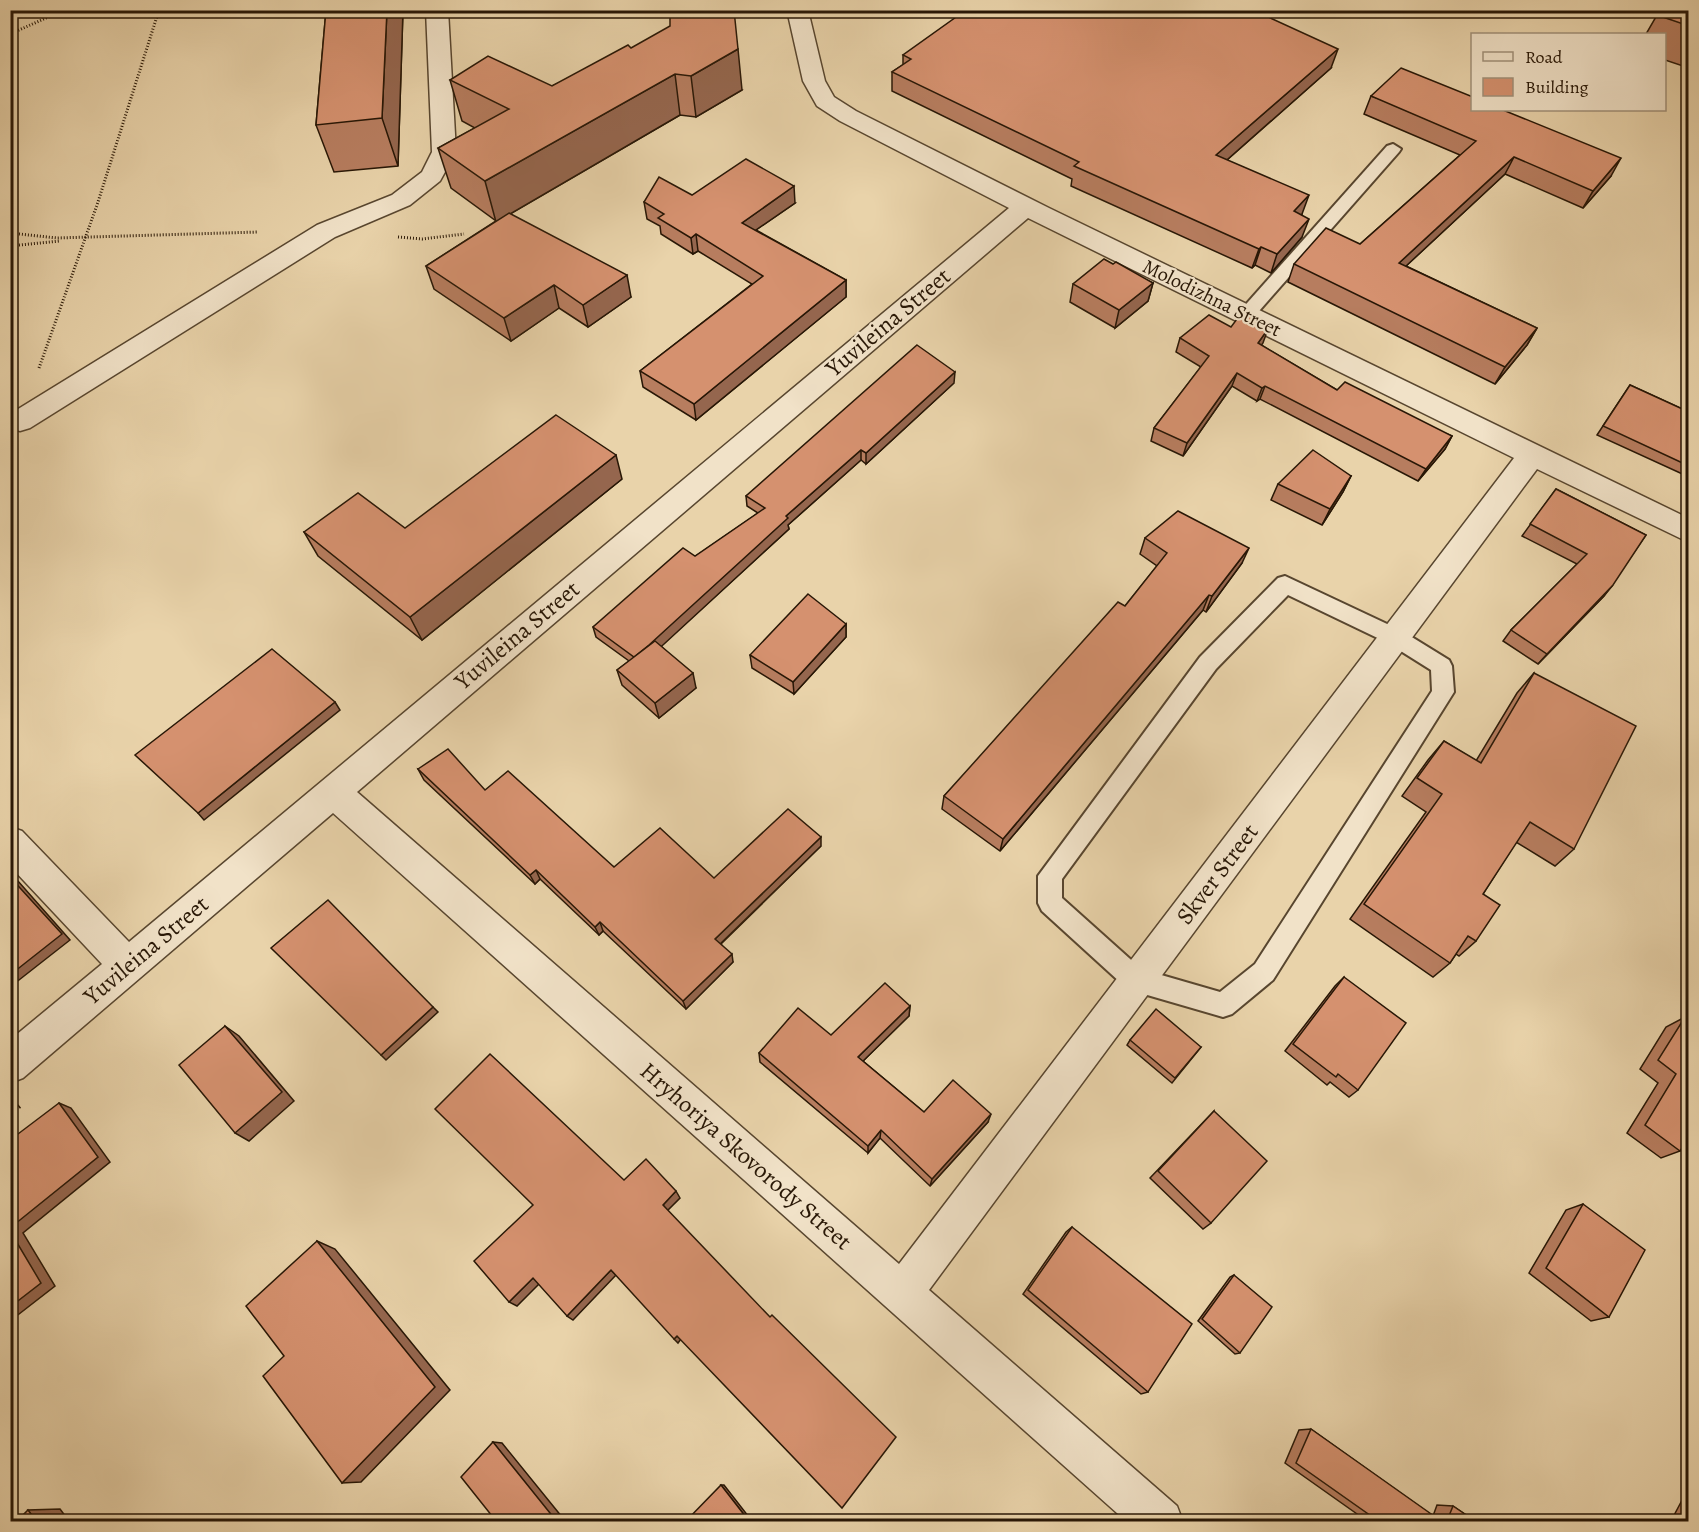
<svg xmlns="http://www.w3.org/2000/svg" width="1699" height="1532" font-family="Alegreya,serif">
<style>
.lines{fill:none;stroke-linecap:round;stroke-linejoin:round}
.service-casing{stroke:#58462f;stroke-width:4}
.minor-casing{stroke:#58462f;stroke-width:3}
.path-far1{stroke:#281706;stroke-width:3;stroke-dasharray:1 2;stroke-linecap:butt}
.path{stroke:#281706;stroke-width:4.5;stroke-dasharray:1.5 4;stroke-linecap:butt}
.service{fill:#f1e2c8;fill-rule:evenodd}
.minor{fill:#f1e2c8;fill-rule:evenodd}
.wall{fill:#b77d5f;stroke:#281706;stroke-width:1.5}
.shaded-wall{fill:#95664e;stroke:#281706;stroke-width:1.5}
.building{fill:#d5916f;stroke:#281706;stroke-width:1.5}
.labels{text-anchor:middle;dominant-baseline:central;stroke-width:4.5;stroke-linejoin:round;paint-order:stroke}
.far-street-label{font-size:20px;fill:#281706;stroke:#f1e2c8}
.street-label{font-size:24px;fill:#281706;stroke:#f1e2c8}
</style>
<rect width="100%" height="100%" fill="#e9d3aa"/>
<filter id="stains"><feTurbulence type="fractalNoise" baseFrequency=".00333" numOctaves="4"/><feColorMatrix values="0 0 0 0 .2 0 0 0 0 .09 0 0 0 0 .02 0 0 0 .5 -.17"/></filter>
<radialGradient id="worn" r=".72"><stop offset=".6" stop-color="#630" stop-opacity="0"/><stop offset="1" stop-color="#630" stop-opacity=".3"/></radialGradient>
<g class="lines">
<defs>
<g id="service">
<polygon points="1393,144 1401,149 1399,152 1252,319 1240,319 1237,315 1240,311 1387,146"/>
<path d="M1285,576L1402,631L1449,660L1452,666L1454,692L1273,980L1232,1014L1223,1017L1137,992L1121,983L1042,911L1038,903V876L1200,657L1278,578ZM1288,595L1388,643L1431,670L1432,691L1255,964L1220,992L1144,970L1139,967L1062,898V879L1216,669Z"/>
</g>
<g id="minor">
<polygon points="426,10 448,10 456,152 440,181 410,205 335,237 30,428 20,431 10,428 10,414 317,225 392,195 422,172 432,152"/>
<path d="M787,10H808L825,81L834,97L856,111L1049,208L1688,518V542L1537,469L929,1290L1177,1506L1183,1522H1127L333,813L23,1078L10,1083V1040L102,964L10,866V827L22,831L129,942L1009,208L840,121L817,106L803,81ZM1028,218L1514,458L899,1264L357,792Z"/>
</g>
</defs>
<!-- service casing -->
<use href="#service" class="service-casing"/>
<!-- minor casing -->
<use href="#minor" class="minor-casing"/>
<!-- path-far1 -->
<g class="path-far1">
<polyline points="10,34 64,10"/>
<polyline points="10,233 57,238 258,232"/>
<polyline points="398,237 422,239 464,234"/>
<polyline points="10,246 60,241"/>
<polyline points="39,368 98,202 159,10"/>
</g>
<!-- path -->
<polyline class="path" points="10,1114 21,1105"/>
<!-- service -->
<use href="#service" class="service"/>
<!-- minor -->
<use href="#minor" class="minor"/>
</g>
<!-- wall -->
<g class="wall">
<polygon points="326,10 403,10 398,166 334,172 316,125"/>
<polygon points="1689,10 1689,68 1665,60 1665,34 1646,34 1657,15"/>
<polygon points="631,48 742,90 696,117 680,115 510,214 631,297 588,327 559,308 511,341 434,289 426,266 496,221 451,188 438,148 475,128 462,121 450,80 552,86"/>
<polygon points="903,55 1331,68 1227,160 1302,214 1301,215 1302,237 1271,273 1255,265 1252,268 1071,186 1072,179 892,91 892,72 903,65"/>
<polygon points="1371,96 1611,176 1583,208 1505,174 1406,266 1537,328 1527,345 1495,384 1288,282 1294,264 1360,244 1460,155 1364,114"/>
<polygon points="692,195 795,203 756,230 846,280 846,297 696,420 643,387 640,371 752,284 698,251 693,254 661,234 660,226 647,219 644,202"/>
<polygon points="1113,264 1153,283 1148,301 1115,328 1070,302 1073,284"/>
<polygon points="1231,327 1268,329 1261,345 1337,390 1452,436 1445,449 1418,481 1260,399 1257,401 1232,386 1183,456 1151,441 1154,428 1201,367 1176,352 1180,338"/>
<polygon points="954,383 866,464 861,460 788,525 789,529 661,646 696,688 659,718 622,685 617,670 629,661 596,637 593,627 758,513 747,506 746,496"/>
<polygon points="1630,385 1689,412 1689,477 1597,435"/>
<polygon points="1351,476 1343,492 1322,525 1271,500 1278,484"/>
<polygon points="622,479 422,640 318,556 304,532 405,528"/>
<polygon points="1556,489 1646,535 1604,596 1538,664 1503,641 1511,630 1577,564 1522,536"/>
<polygon points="1145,538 1242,563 1206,612 1203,610 1000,851 942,809 944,796 1125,606 1157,566 1140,554"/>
<polygon points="846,624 846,637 794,694 752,668 750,655"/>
<polygon points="1534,673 1574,849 1555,866 1516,842 1483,894 1476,941 1459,956 1456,954 1450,963 1433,977 1350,919 1426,812 1402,796 1428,760 1444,741 1476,761 1517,693"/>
<polygon points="418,769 485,790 614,867 714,878 821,846 721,944 733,962 686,1009 603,931 599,935 540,879 535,884 424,780"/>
<polygon points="1344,977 1358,1090 1349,1097 1330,1082 1327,1085 1285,1051 1335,986"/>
<polygon points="910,1006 909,1016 863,1061 924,1112 988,1122 930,1186 880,1138 868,1153 760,1062 759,1053 831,1035"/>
<polygon points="1685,1017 1680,1151 1661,1158 1627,1133 1658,1083 1640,1069 1666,1027"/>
<polygon points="1130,1040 1201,1047 1172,1083 1127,1045"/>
<polygon points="1214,1111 1211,1223 1203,1229 1150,1178"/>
<polygon points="1583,1204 1609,1317 1591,1321 1529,1273 1566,1210"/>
<polygon points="1072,1227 1148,1392 1141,1394 1023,1294 1066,1232"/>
<polygon points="1234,1275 1240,1353 1235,1354 1198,1321 1230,1277"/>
<polygon points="1311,1429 1433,1516 1437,1505 1453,1506 1475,1521 1354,1521 1357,1514 1285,1463 1299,1430"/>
<polygon points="1689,1487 1689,1521 1671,1521"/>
</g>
<!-- shaded-wall -->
<g class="shaded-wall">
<polygon points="387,10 403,10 398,166 382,118"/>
<polygon points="738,49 742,90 696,117 691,76"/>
<polygon points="1338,49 1331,68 1211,174 1216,155"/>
<polygon points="675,74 680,115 496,222 485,181"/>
<polygon points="1514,157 1505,174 1391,280 1399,263"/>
<polygon points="1621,158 1611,176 1583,208 1593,191"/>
<polygon points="794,186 795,203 743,239 742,223"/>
<polygon points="1309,195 1302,214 1287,230 1294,211"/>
<polygon points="1309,219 1302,237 1271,273 1277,254"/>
<polygon points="696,234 698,251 693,254 691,238"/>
<polygon points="1261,247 1255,265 1252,268 1259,249"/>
<polygon points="627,275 631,297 588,327 583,305"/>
<polygon points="846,280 846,297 696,420 694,404"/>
<polygon points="1153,283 1148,301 1115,328 1119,310"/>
<polygon points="554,285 559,308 511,341 504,318"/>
<polygon points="1537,328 1527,345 1495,384 1505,367"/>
<polygon points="1268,329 1263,343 1253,357 1258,343"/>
<polygon points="955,372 954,383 866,464 866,453"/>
<polygon points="1237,373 1232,386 1183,456 1187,443"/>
<polygon points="1265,386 1260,399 1257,401 1262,388"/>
<polygon points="1452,436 1445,449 1418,481 1426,469"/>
<polygon points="861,450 861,460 788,525 789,529 638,668 635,658 786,516"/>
<polygon points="616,455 622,479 422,640 410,617"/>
<polygon points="1351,476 1343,492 1322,525 1330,509"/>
<polygon points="1249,548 1242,563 1206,612 1212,596"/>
<polygon points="1613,585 1604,596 1538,664 1547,654"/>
<polygon points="1209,595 1203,610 1000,851 1003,839"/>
<polygon points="846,624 846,637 794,694 793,682"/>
<polygon points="693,673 696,688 659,718 655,703"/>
<polygon points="335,702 340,710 204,820 198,813"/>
<polygon points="821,837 821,846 717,947 715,939"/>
<polygon points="536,870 540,879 535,884 530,875"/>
<polygon points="10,876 18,881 70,940 10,987"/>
<polygon points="600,922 603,931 599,935 595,927"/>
<polygon points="732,954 733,962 686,1009 683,1001"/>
<polygon points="910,1006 909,1016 858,1066 858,1057"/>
<polygon points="433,1007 438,1012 386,1060 381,1055"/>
<polygon points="225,1026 239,1036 294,1101 249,1141 235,1133"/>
<polygon points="59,1103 71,1108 110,1162 23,1233 55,1286 10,1321 10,1228"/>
<polygon points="991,1114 988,1122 930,1186 932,1179"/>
<polygon points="881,1130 880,1138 868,1153 868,1146"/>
<polygon points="676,1191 680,1198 667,1211 663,1205"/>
<polygon points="317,1241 335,1249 450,1390 361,1482 342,1483"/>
<polygon points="611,1270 616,1275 573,1320 567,1316"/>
<polygon points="533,1278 541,1282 517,1306 509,1302"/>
<polygon points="677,1336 681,1339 678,1343 674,1339"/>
<polygon points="493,1442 502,1443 562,1517 558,1521 551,1521"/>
<polygon points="721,1485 724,1485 752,1521 749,1521"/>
<polygon points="60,1509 69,1521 36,1521 28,1510"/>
</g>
<!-- building -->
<g class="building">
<polygon points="326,10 387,10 382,118 316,125"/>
<polygon points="670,10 734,10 738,49 691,76 675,74 485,181 438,148 509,109 450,80 488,56 552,86 628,45 631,48 670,26"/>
<polygon points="966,10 1253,10 1338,49 1216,155 1309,195 1294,211 1309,219 1277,254 1261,247 1259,249 1074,166 1079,162 892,72 911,59 903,55"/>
<polygon points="1660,10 1689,10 1689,26 1657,15"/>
<polygon points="1401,68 1473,97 1473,110 1503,110 1621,158 1593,191 1514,157 1399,263 1537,328 1505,367 1294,264 1326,228 1360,244 1476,141 1371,96"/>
<polygon points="746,159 794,186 742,223 846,280 694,404 640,371 763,276 696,234 691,238 658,218 664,214 644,202 659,177 692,195"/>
<polygon points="509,213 627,275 583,305 554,285 504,318 426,266"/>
<polygon points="1104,259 1113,264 1116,262 1153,283 1119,310 1073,284"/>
<polygon points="1243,311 1268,329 1258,343 1337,390 1345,382 1452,436 1426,469 1265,386 1262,388 1237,373 1187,443 1154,428 1209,356 1180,338 1209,315 1231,327"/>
<polygon points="917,345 955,372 866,453 861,450 786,516 788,518 649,645 634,657 593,627 683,548 695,556 765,508 746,496"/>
<polygon points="1630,385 1689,412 1689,466 1603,426"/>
<polygon points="556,415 616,455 410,617 304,532 358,493 405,528"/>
<polygon points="1313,450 1351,476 1330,509 1278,484"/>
<polygon points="1556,489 1646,535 1613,585 1547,654 1511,630 1587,554 1530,524"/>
<polygon points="1178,511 1249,548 1212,596 1209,595 1003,839 944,796 1118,602 1125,606 1167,553 1145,538"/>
<polygon points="808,594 846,624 793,682 750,655"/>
<polygon points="655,641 693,673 655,703 617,670"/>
<polygon points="272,649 335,702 198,813 135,755"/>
<polygon points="1534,673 1636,726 1574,849 1530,822 1483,894 1500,905 1476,941 1468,936 1450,963 1364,904 1442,794 1417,778 1444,741 1481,763"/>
<polygon points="448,749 485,790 508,771 614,867 660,828 714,878 788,809 821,837 715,939 732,954 683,1001 600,922 595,927 536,870 530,875 418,769"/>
<polygon points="10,877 62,934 10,975"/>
<polygon points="328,900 433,1007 381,1055 271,948"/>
<polygon points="1344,977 1406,1023 1358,1090 1338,1074 1336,1077 1293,1044"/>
<polygon points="885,983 910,1006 858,1057 924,1112 953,1080 991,1114 932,1179 881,1130 868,1146 759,1053 798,1008 831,1035"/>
<polygon points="1156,1009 1201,1047 1175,1078 1130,1040"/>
<polygon points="1685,1017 1689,1020 1689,1138 1680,1151 1645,1125 1676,1074 1658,1060"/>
<polygon points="225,1026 282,1092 235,1133 179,1065"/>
<polygon points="490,1054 624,1180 646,1159 676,1191 663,1205 770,1317 772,1315 896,1437 842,1508 677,1336 674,1339 611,1270 567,1316 533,1278 509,1302 474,1261 533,1205 435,1109"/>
<polygon points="59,1103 98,1157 10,1228 10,1140"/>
<polygon points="1214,1111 1267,1161 1211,1223 1158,1171"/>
<polygon points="1583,1204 1645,1250 1609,1317 1546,1268"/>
<polygon points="1072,1227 1192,1324 1148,1392 1028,1290"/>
<polygon points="10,1231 41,1283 10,1307"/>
<polygon points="317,1241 435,1387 342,1483 263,1376 284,1356 246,1306"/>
<polygon points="1234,1275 1272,1307 1240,1353 1202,1319"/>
<polygon points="1311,1429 1441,1521 1368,1521 1371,1516 1296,1463"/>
<polygon points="493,1442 554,1518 551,1521 496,1521 461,1477"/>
<polygon points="721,1485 749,1521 686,1521"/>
<polygon points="1453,1506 1475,1521 1447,1521"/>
<polygon points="28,1510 36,1521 17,1521"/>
<polygon points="1689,1510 1689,1521 1683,1521"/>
</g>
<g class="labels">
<!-- far-street labels -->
<g class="far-street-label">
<text transform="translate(1212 298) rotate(26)">Molodizhna Street</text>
</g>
<!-- street labels -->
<g class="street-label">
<text transform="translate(888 322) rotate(-40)">Yuvileina Street</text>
<text transform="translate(517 635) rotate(-40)">Yuvileina Street</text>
<text transform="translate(1217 874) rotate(-53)">Skver Street</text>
<text transform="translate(146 950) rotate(-40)">Yuvileina Street</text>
<text transform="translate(746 1156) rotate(41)">Hryhoriya Skovorody Street</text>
</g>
</g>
<!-- margin -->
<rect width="1699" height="1532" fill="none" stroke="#e9d3aa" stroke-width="36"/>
<rect x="12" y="12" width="1675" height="1508" fill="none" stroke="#281706" stroke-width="3"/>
<rect x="18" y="18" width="1663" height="1496" fill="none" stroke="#281706" stroke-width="1.5"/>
<!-- legend -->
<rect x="1471" y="33" width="195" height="78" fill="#f1e2c8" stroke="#a1917a" stroke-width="1.5"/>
<rect x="1483" y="52" width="30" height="9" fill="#f1e2c8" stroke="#a1917a" stroke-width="1.5"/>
<text x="1525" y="63" font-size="18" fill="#281706">Road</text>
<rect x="1483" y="78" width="30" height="18" fill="#d5916f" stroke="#a1917a" stroke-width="1.5"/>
<text x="1525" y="93" font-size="18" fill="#281706">Building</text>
<rect width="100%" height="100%" filter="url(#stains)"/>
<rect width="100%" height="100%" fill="url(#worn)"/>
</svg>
